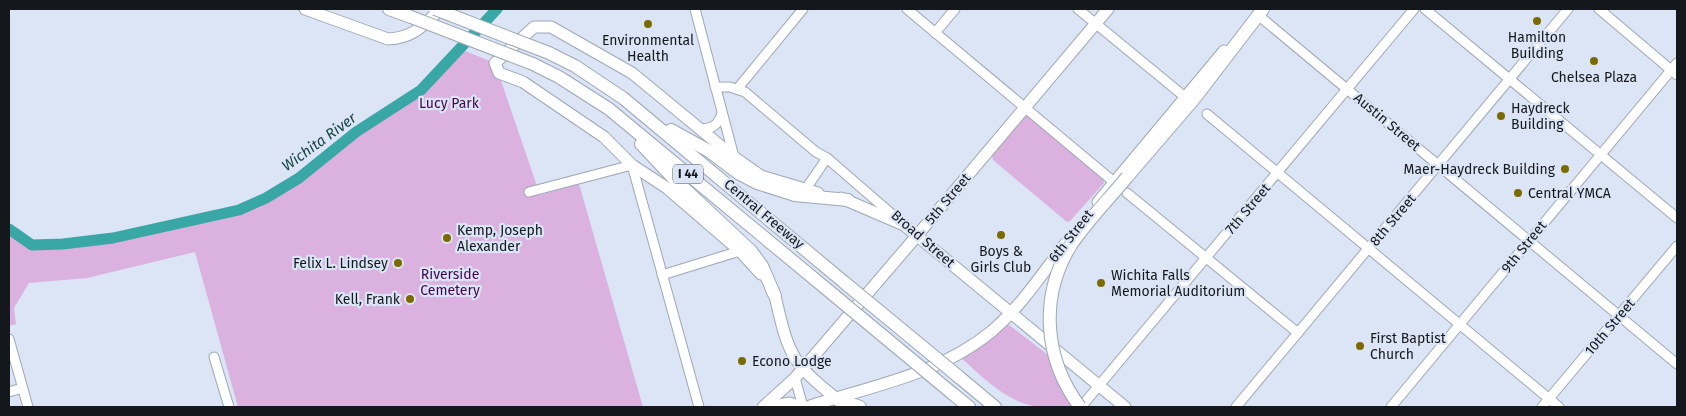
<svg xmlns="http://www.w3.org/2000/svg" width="1686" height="416" font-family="'Fira Sans',sans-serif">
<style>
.green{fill:#dab1df}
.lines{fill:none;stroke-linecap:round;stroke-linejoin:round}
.river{stroke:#39a7a5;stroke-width:11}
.minor-casing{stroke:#9da7b6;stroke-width:11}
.major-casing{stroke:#9da7b6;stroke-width:13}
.highway-casing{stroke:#9da7b6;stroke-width:14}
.minor{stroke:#fff;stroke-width:9}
.major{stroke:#fff;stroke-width:11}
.highway{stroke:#fff;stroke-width:12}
.highway-bridge-casing{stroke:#9da7b6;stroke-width:14;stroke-linecap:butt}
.highway-bridge{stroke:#fff;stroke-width:12}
.poi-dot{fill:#7b6a00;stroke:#dbe5f5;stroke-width:2}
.labels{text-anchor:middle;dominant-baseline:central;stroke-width:4.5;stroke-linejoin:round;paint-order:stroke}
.shield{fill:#dbe5f5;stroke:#50565e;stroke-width:1}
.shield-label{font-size:12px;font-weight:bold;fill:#14181d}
.poi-label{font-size:14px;fill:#14181d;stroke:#dbe5f5;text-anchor:start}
.park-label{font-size:14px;fill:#45054d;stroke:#dbe5f5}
.street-label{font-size:14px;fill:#14181d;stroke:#dbe5f5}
.water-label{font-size:15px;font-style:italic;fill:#154544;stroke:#dbe5f5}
</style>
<rect width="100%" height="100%" fill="#dbe5f5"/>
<!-- green -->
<g class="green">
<polygon points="460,49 495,63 540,195 579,184 643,407 238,407 195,252 87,278 29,283 14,308 16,324 9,326 9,229 32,245 63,244 113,238 239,210 266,198 299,178 356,132 421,90"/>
<polygon points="1029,114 1103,177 1104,183 1070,221 1067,222 993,160 992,155 1025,115"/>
<path d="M1008,324L1052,358L1078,407C1065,407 1052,409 1039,407C1007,403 984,378 961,358Z"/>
</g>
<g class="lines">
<!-- river -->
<polyline class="river" points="9,229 32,245 63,244 113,238 239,210 266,198 299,178 356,132 421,90 497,9"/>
<defs>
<g id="minor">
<polyline points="695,9 734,157"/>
<polyline points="907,9 1114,182"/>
<polyline points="1078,9 1185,97"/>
<polyline points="1425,9 1677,218"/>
<polyline points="1599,9 1677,75"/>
<polyline points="1258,15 1677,364"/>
<polyline points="935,33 955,9"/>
<polyline points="715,87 730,87 745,92 816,152 827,158 902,223"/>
<polyline points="738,88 803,9"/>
<polyline points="1207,114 1559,407"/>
<path d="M699,129C712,129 718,126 722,113"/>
<polyline points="805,190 827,158"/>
<polyline points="529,192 632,165 699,407"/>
<polyline points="1127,193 1298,333"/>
<polyline points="662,275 740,251"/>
<polyline points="9,339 28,407"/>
<polyline points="214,357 229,407"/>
<polyline points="795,378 803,407"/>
<polyline points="9,392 22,388"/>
<polyline points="1081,407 1414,9"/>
<polyline points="1236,407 1568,9"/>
<polyline points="1391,407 1677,63"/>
<polyline points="1542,407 1677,246"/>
</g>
<g id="major">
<path d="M305,9L388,39C414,38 423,25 441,9"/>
<polyline points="841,198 904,225 1125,407"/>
<polyline points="1098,202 1224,51"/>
<polyline points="761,274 740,251 667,188 632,165 604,137 523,82 499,73 495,63 534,27 551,27 632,73 734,157 761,176 818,193"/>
<path d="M771,289L775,296C780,316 784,340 795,358C806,376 827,390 842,404"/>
<polyline points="763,407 795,378 909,245 1108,9"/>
<polyline points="769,407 790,403 800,407"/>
<path d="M807,407C871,386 939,375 992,331C1024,304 1047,266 1073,234"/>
</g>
<g id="highway">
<polyline points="389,9 411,17"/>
<polyline points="549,53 575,66 623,98 845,283"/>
<polyline points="533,64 559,77 609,109 835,296"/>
<polyline points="671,130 709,151 738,173 757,183 795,195 848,200"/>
<polyline points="641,144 674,179 751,251 762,266 775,296"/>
<polyline points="1127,177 1194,99 1263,9"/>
<polyline points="959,377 995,407"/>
<polyline points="953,394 969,407"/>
<polyline points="835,398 860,407"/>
</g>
</defs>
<!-- minor casing -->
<use href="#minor" class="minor-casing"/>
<!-- major casing -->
<use href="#major" class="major-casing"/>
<!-- highway casing -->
<use href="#highway" class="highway-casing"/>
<!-- minor -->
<use href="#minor" class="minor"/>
<!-- major -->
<use href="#major" class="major"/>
<!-- highway -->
<use href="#highway" class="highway"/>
<defs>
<g id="highway-bridge">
<polyline points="435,9 549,53"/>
<polyline points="411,17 533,64"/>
<polyline points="845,283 959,377"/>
<polyline points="835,296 953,394"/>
<path d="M1080,407C1044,359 1039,297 1071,245C1087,221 1109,199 1127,177"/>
</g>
</defs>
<!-- highway-bridge casing -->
<use href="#highway-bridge" class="highway-bridge-casing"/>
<!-- highway-bridge -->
<use href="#highway-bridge" class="highway-bridge"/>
</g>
<!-- markers -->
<g class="poi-dot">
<circle cx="1537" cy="21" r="5"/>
<circle cx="648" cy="24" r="5"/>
<circle cx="1594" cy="61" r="5"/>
<circle cx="1501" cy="116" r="5"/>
<circle cx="1565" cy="169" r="5"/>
<circle cx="1518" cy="193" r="5"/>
<circle cx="1001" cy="235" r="5"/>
<circle cx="447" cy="238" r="5"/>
<circle cx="398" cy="263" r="5"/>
<circle cx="1101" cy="283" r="5"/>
<circle cx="410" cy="299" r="5"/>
<circle cx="1360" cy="346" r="5"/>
<circle cx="742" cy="361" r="5"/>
</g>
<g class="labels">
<!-- shield labels -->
<rect class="shield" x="673" y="164.5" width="30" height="19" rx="4"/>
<g class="shield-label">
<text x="688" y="174">I 44</text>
</g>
<!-- poi labels -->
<g class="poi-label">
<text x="1537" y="37" text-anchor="middle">Hamilton<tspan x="1537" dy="16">Building</tspan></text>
<text x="648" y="40" text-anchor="middle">Environmental<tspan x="648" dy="16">Health</tspan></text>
<text x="1594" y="77" text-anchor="middle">Chelsea Plaza</text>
<text x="1511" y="108">Haydreck<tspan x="1511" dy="16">Building</tspan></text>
<text x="1555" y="169" text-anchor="end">Maer-Haydreck Building</text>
<text x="1528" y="193">Central YMCA</text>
<text x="457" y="230">Kemp, Joseph<tspan x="457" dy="16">Alexander</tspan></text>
<text x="1001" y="251" text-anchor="middle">Boys &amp;<tspan x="1001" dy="16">Girls Club</tspan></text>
<text x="388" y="263" text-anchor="end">Felix L. Lindsey</text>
<text x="1111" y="275">Wichita Falls<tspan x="1111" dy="16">Memorial Auditorium</tspan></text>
<text x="400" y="299" text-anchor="end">Kell, Frank</text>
<text x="1370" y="338">First Baptist<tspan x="1370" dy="16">Church</tspan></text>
<text x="752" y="361">Econo Lodge</text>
</g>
<!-- park labels -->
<g class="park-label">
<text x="449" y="103">Lucy Park</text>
<text x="450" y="274">Riverside<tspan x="450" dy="16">Cemetery</tspan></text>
</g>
<!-- street labels -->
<g class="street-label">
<text transform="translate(1387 122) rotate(40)">Austin Street</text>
<text transform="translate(948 199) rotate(-50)">5th Street</text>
<text transform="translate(1248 209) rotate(-50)">7th Street</text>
<text transform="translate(764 214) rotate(40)">Central Freeway</text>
<text transform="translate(1393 220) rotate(-50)">8th Street</text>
<text transform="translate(1071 236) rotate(-52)">6th Street</text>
<text transform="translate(923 239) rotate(41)">Broad Street</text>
<text transform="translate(1524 247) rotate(-51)">9th Street</text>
<text transform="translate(1610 327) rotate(-50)">10th Street</text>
</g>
<!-- water labels -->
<g class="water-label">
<text transform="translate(319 142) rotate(-36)">Wichita River</text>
</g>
</g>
<!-- border -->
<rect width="1686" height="416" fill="none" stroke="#14181d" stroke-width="20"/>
</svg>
